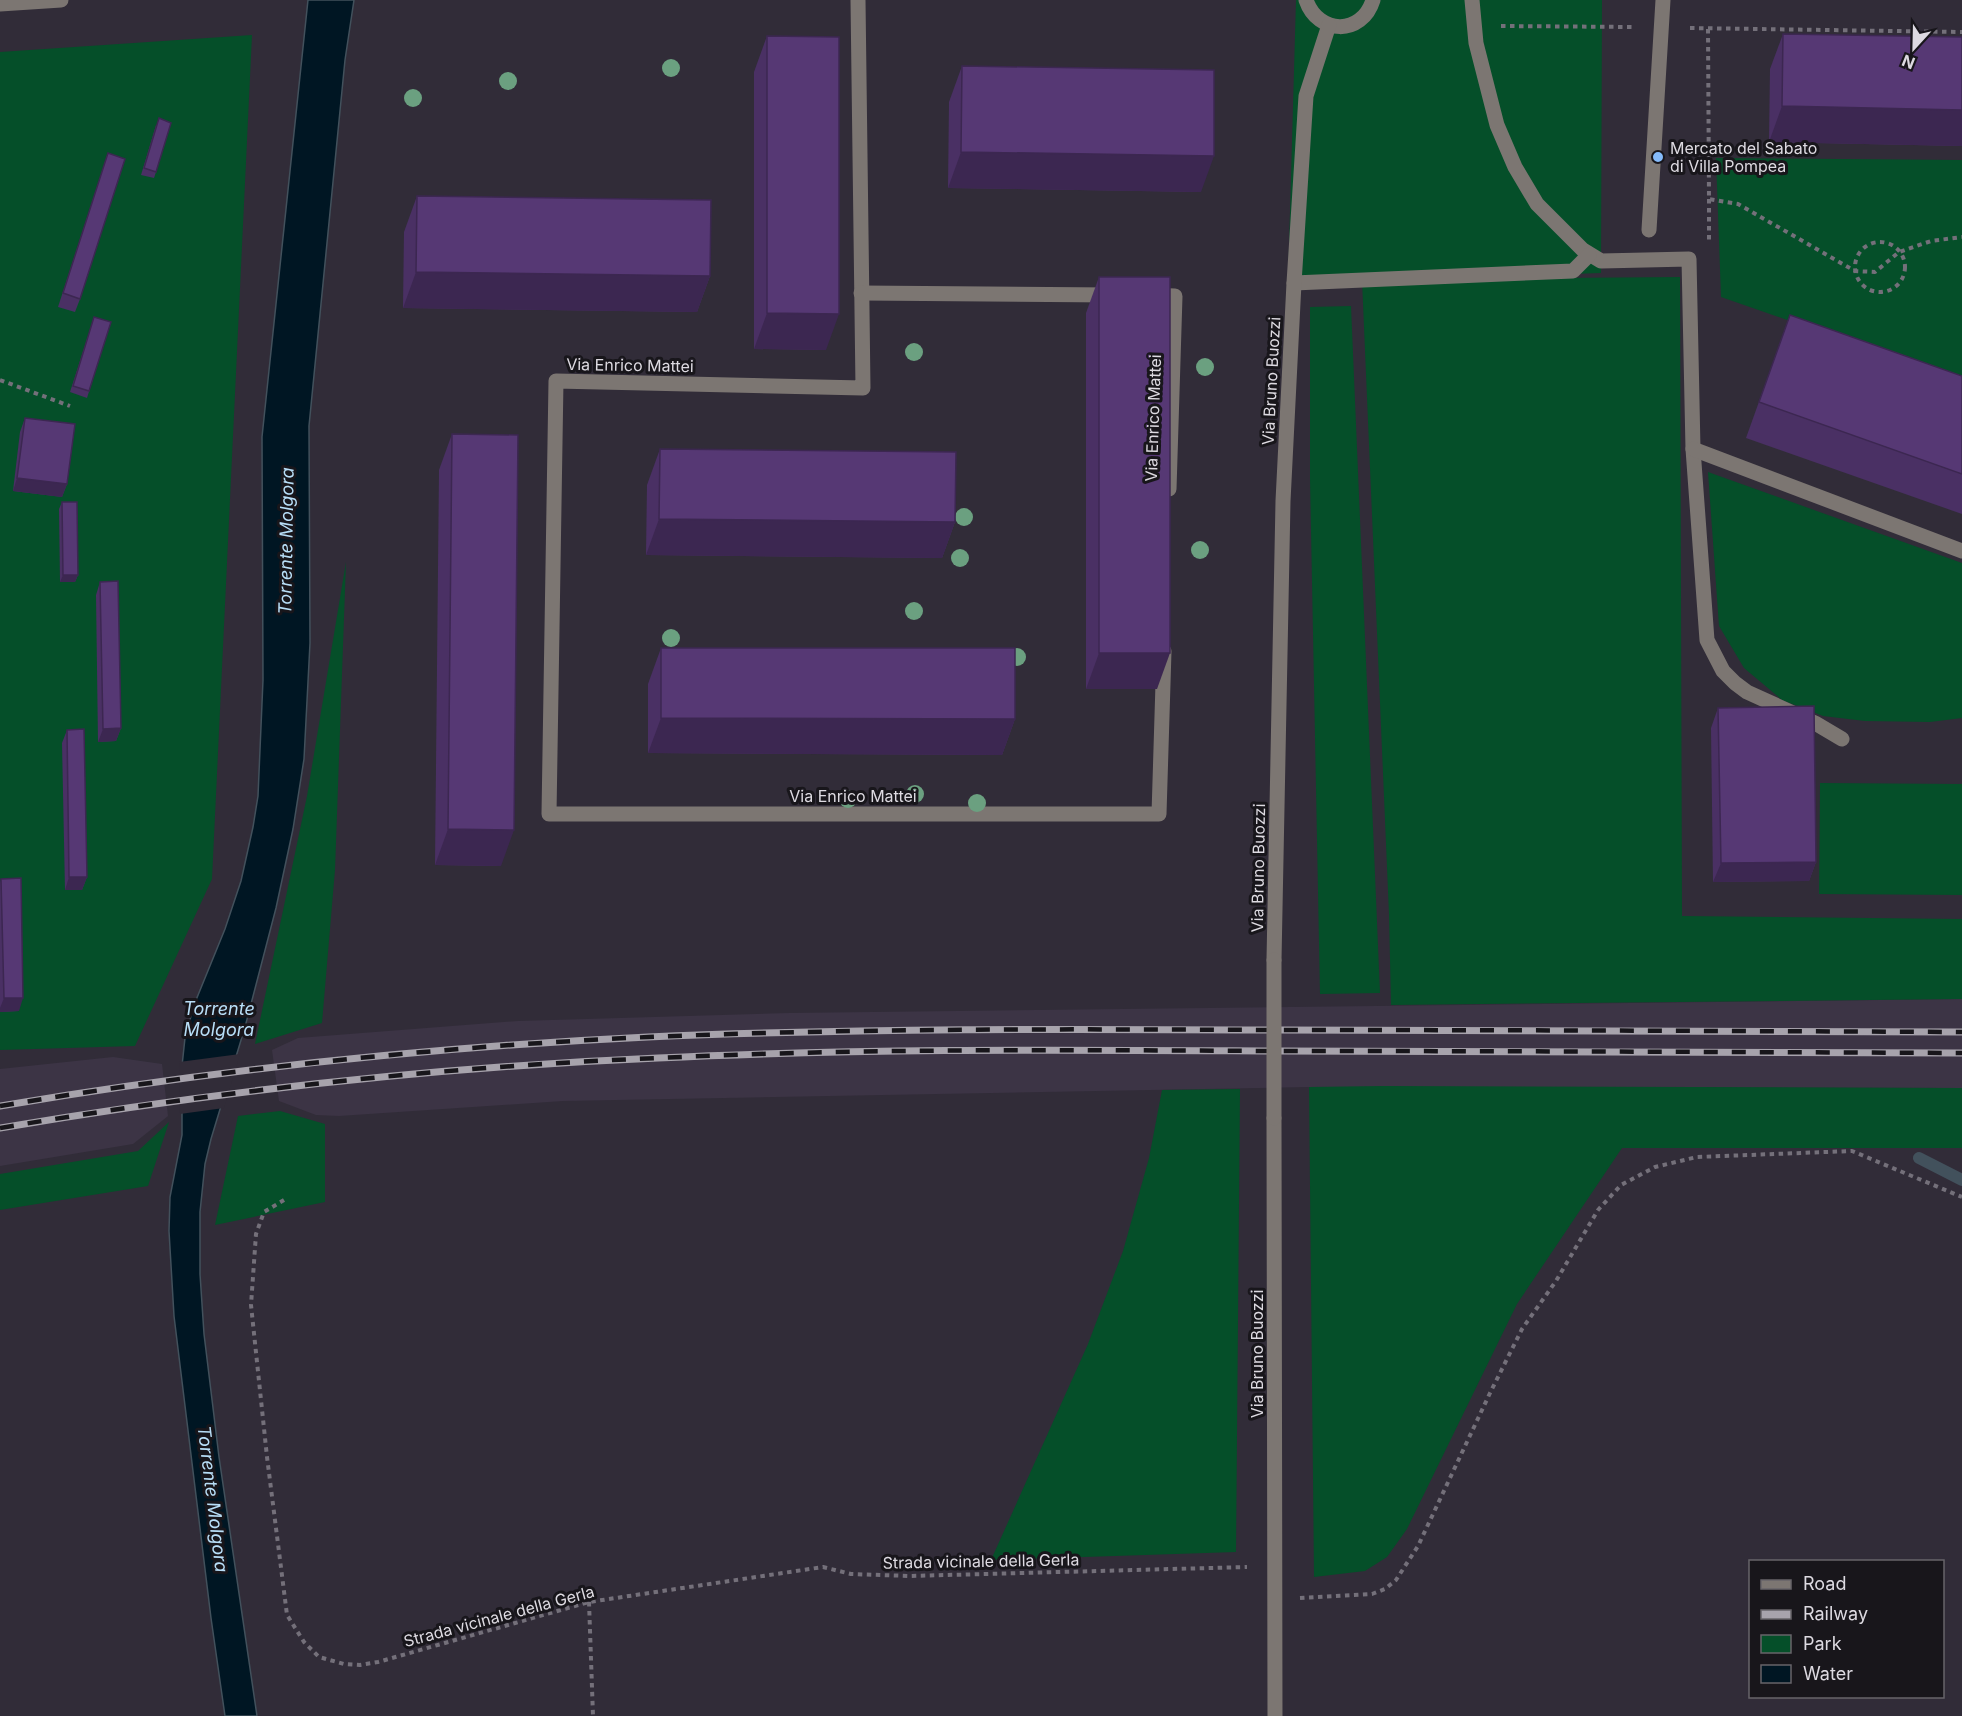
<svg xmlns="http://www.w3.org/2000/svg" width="1962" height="1716" font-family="Inter,sans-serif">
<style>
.built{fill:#3c3445}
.green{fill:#054f29}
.water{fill:#001623;stroke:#42515c;stroke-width:1.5}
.pier{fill:#312c38}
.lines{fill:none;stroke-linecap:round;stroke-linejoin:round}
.stream{stroke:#42515c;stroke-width:12}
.path{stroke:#74707a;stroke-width:4;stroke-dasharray:4.5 4.5;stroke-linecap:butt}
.minor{stroke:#7c7672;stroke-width:15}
.rail-casing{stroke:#a7a3ac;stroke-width:7}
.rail{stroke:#18161b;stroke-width:4.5;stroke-dasharray:14;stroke-linecap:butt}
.minor-bridge{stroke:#7c7672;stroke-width:15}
.tree{fill:#6ba080}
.wall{fill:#4a3064}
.shaded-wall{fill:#3c2751}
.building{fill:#563874;stroke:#3c2751;stroke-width:1.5}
.poi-dot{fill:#85bbfb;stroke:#18161b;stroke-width:2}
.labels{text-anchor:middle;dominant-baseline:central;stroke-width:6;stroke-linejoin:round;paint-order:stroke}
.poi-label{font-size:16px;fill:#dddae1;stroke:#18161b;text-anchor:start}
.street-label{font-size:16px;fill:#dddae1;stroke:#18161b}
.water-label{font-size:18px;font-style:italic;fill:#b8def7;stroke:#18161b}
</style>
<rect width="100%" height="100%" fill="#312c38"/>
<!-- built -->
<g class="built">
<polygon points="1962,999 1962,1088 1309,1087 563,1101 339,1116 316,1115 279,1101 272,1050 298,1038 518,1021 790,1013"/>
<polygon points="113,1057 162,1064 168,1116 133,1144 0,1166 0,1069"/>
</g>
<!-- green -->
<g class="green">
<polygon points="1296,0 1602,0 1601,273 1414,279 1680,277 1682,916 1962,919 1962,999 1391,1005 1389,914 1362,280 1288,283"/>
<polygon points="252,35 212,879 135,1046 0,1050 0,52"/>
<polygon points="1716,158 1962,160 1962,381 1721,297"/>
<polygon points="1351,306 1380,993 1320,994 1310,479 1310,307"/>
<polygon points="1708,472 1962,563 1962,718 1930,722 1865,721 1823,716 1782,700 1744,668 1719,626"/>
<polygon points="346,562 335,870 322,1023 255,1044 307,796"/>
<polygon points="1820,783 1962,784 1962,895 1819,894"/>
<polygon points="1384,1086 1962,1088 1962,1148 1622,1148 1517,1304 1407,1529 1387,1557 1365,1571 1314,1577 1309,1087"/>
<polygon points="1240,1089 1236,1552 991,1560 1088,1344 1123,1251 1149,1158 1162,1090"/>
<polygon points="280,1111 325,1124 325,1202 215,1225 238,1116"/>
<polygon points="169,1122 148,1186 0,1210 0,1174 138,1151"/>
</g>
<!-- water -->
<polygon class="water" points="308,0 354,0 345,60 309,426 310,643 304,759 293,829 276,908 245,1027 211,1139 205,1164 200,1212 200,1274 204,1334 219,1457 257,1716 225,1716 211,1618 174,1316 169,1231 170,1197 182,1135 182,1066 185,1038 194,1005 225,929 241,881 253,827 258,796 263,680 262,437"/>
<!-- pier -->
<polygon class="pier" points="240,1054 224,1108 180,1114 179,1062"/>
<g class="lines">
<!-- stream -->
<polyline class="stream" points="1919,1158 1962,1180"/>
<!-- path -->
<g class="path">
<polyline points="1501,26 1634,27"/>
<polyline points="1690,28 1962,32"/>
<polyline points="1708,29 1709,199 1738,204 1855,271 1875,272 1899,252 1931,241 1962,237"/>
<polyline points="1709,199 1709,240"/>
<circle cx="1880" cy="267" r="25"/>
<polyline points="0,380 70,406"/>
<polyline points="284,1200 264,1212 256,1234 251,1305 267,1457 287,1615 304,1642 319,1657 344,1664 360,1665 378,1662 589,1602 823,1567 851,1574 910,1576 1247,1567"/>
<polyline points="1300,1598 1372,1594 1385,1589 1396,1580 1418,1546 1490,1393 1522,1329 1556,1281 1598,1210 1621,1185 1655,1167 1697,1157 1852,1151 1962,1197"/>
<polyline points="589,1602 593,1716"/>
</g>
<!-- minor -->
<g class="minor">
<polyline points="858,0 863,388 556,381 549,814 1159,814 1164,651"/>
<path d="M1306,0C1318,35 1362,36 1373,0"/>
<polyline points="1472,0 1476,43 1497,125 1515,167 1537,204 1583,250 1601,261 1689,259 1693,449 1707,640 1723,671 1735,683 1747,692 1815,723 1842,739"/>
<polyline points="0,4 61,0"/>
<polyline points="1649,230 1663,0"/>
<polyline points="1294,283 1573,271 1589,255"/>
<polyline points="861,293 1113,295"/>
<polyline points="1149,295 1175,296 1169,489"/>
<polyline points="1693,449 1962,551"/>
<polyline points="1274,960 1283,501 1294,283 1306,96 1329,25"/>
<polyline points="1274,1118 1275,1716"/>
</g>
<defs>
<g id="rail">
<path d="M0,1106C214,1070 431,1047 648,1037C859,1028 1070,1029 1280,1030C1508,1030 1735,1031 1962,1032"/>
<path d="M0,1128C217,1091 438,1067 658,1058C865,1048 1073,1050 1280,1051C1508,1051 1735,1052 1962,1053"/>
</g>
</defs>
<!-- rail casing -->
<use href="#rail" class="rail-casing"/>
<!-- rail -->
<use href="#rail" class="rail"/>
<!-- minor-bridge -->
<polyline class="minor-bridge" points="1274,960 1274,1118"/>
</g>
<!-- trees -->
<g class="tree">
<circle cx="671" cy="68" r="9"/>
<circle cx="508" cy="81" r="9"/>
<circle cx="413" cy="98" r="9"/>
<circle cx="914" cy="352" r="9"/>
<circle cx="1205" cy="367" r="9"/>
<circle cx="964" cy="517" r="9"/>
<circle cx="1200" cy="550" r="9"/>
<circle cx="960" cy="558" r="9"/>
<circle cx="914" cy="611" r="9"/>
<circle cx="671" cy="638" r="9"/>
<circle cx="1017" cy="657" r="9"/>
<circle cx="915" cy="794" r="9"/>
<circle cx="848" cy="799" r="9"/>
<circle cx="977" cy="803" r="9"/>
</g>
<!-- wall -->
<g class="wall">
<polygon points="1783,34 1962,37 1962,146 1769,142 1770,69"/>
<polygon points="767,36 826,350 754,349 754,72"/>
<polygon points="962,66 1201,192 948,188 949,102"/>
<polygon points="156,125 156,172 154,178 141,175"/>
<polygon points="108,153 80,299 75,312 58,307"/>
<polygon points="417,196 710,276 697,312 403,308 404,232"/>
<polygon points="1099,277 1157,689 1086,689 1086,313"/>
<polygon points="1790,315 1962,376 1962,514 1746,438"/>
<polygon points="94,317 111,322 87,398 70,392"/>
<polygon points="25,418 67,484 62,497 13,491 20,432"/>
<polygon points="452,434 501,866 435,865 439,470"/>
<polygon points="660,449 955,522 942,558 646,555 647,485"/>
<polygon points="62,502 78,575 75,582 60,582 59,509"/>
<polygon points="100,582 121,728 116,741 98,742 96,595"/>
<polygon points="661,648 1015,719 1002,755 648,753 648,684"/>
<polygon points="1718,708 1816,862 1809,881 1713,882 1711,728"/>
<polygon points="67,730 87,877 82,890 65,890 62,743"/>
<polygon points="1,879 19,1011 0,1012 0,883"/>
</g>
<!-- shaded-wall -->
<g class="shaded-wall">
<polygon points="1782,106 1962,110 1962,146 1769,142"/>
<polygon points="961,152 1214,156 1201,192 948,188"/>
<polygon points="416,272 710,276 697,312 403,308"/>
<polygon points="767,313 839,314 826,350 754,349"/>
<polygon points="17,478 67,484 62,497 13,491"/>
<polygon points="659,519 955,522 942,558 646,555"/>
<polygon points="63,575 78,575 75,582 60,582"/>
<polygon points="1099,653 1170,653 1157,689 1086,689"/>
<polygon points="661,718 1015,719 1002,755 648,753"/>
<polygon points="121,728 116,741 98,742 103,729"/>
<polygon points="448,829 514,830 501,866 435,865"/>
<polygon points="1816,862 1809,881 1713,882 1721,863"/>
<polygon points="69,877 87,877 82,890 65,890"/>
<polygon points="4,998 23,998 19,1011 0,1012 0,1008"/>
</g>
<!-- building -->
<g class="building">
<polygon points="1783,34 1962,37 1962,110 1782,106"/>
<polygon points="767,36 839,37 839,314 767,313"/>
<polygon points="962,66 1214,70 1214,156 961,152"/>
<polygon points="159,118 171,123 156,172 144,168"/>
<polygon points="108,153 125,159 80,299 63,293"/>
<polygon points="417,196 711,200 710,276 416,272"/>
<rect x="1099" y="277" width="71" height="376"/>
<polygon points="1790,315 1962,376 1962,474 1759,402"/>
<polygon points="94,317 111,322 89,391 73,386"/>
<polygon points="25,418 75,424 67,484 17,478"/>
<polygon points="452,434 518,435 514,830 448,829"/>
<polygon points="660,449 956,452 955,522 659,519"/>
<polygon points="62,502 77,502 78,575 63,575"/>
<polygon points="118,581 121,728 103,729 100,582"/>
<polygon points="661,648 1015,648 1015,719 661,718"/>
<polygon points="1814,706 1816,862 1721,863 1718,708"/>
<polygon points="84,729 87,877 69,877 67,730"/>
<polygon points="21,878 23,998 4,998 1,879"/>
</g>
<!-- markers -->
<circle class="poi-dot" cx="1658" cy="157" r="6"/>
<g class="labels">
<!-- poi labels -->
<g class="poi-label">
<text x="1670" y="148">Mercato del Sabato<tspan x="1670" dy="18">di Villa Pompea</tspan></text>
</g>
<!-- street labels -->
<g class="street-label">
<text transform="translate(630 365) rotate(1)">Via Enrico Mattei</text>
<text transform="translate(1271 381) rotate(-87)">Via Bruno Buozzi</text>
<text transform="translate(1153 418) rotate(-88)">Via Enrico Mattei</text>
<text x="853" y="796">Via Enrico Mattei</text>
<text transform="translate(1258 868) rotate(-89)">Via Bruno Buozzi</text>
<text transform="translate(1257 1354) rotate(-90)">Via Bruno Buozzi</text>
<text transform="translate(981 1561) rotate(-1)">Strada vicinale della Gerla</text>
<text transform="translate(499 1616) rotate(-15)">Strada vicinale della Gerla</text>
</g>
<!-- water labels -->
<g class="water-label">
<text transform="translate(286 541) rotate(-89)">Torrente Molgora</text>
<text x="219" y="1008">Torrente<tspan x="219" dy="21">Molgora</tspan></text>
<text transform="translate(213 1499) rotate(83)">Torrente Molgora</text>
</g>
</g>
<!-- legend -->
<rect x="1749" y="1560" width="195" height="138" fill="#18161b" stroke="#67646a" stroke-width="1.5"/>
<rect x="1761" y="1580" width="30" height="9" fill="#7c7672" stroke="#67646a" stroke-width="1.5"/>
<text x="1803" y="1590" font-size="18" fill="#dddae1">Road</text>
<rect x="1761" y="1610" width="30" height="9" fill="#a7a3ac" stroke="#67646a" stroke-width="1.5"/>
<text x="1803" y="1620" font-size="18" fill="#dddae1">Railway</text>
<rect x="1761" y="1635" width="30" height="18" fill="#054f29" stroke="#67646a" stroke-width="1.5"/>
<text x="1803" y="1650" font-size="18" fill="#dddae1">Park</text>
<rect x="1761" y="1665" width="30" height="18" fill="#001623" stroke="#67646a" stroke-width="1.5"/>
<text x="1803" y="1680" font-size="18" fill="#dddae1">Water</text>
<!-- north arrow -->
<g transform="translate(1914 48) rotate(202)" stroke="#18161b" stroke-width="4.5" paint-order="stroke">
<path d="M0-4.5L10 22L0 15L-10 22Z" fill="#dddae1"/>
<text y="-9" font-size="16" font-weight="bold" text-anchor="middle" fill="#dddae1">N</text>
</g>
</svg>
